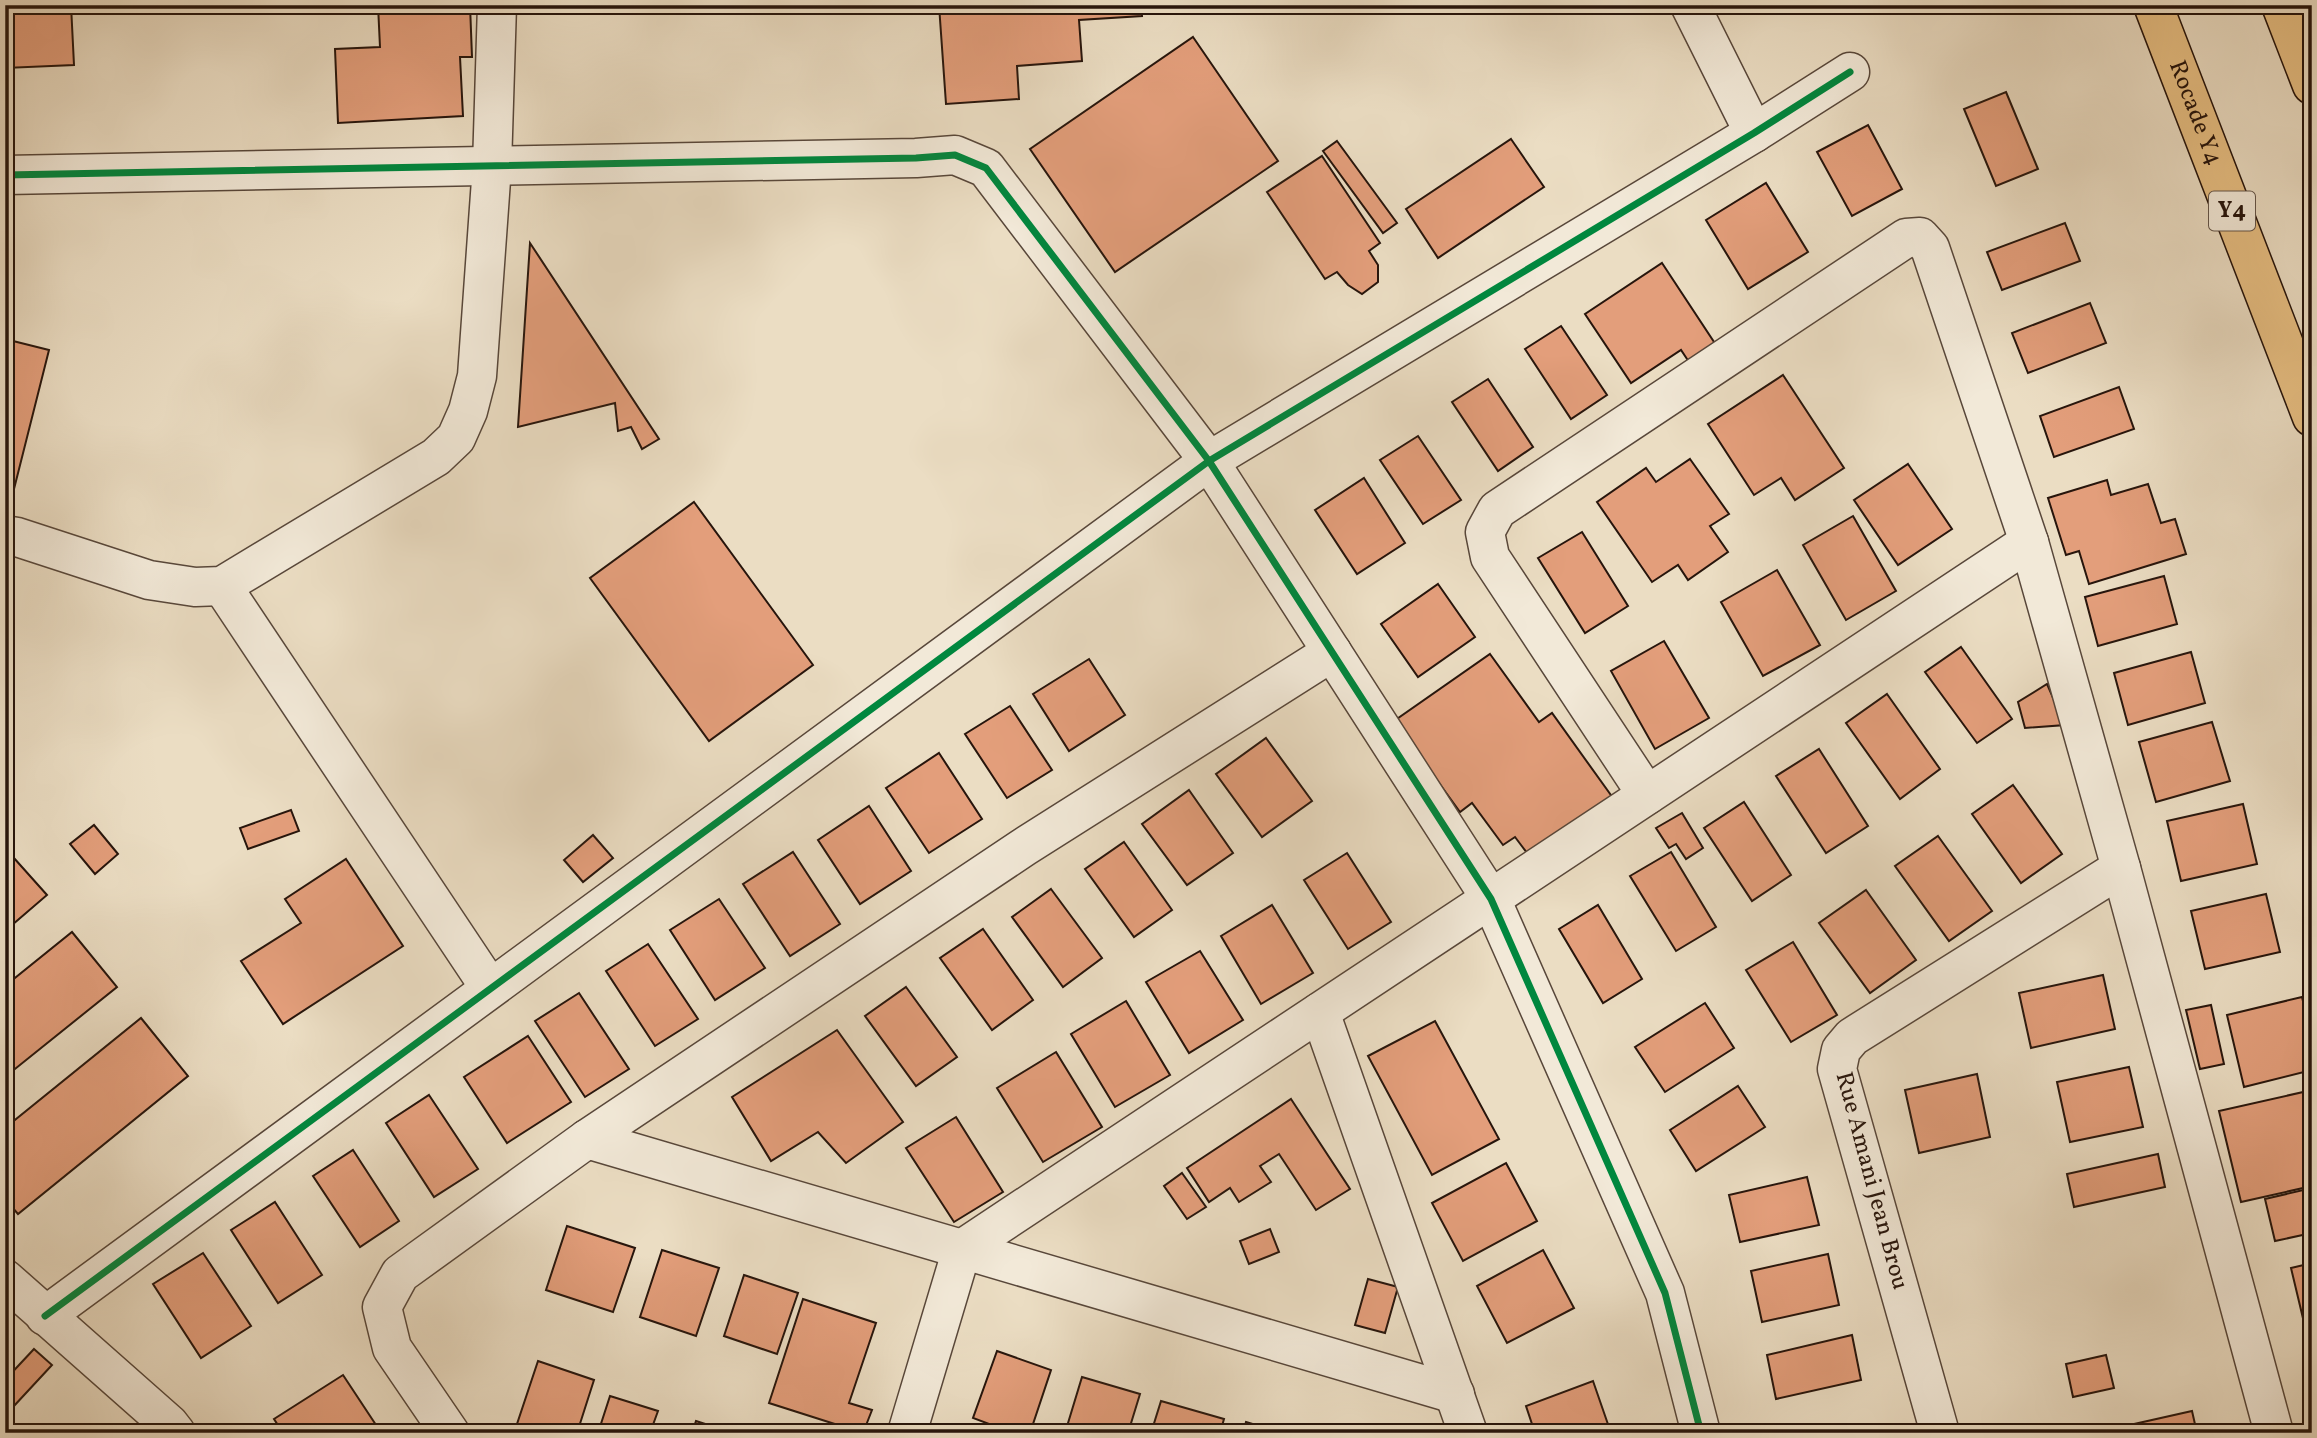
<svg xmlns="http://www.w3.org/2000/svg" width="2317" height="1438" font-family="Vollkorn,serif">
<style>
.building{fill:#e39e7b;stroke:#27150c;stroke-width:2}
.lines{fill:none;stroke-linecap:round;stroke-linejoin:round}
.minor-casing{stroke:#58473a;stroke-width:41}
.trunk-casing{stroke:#27150c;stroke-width:41}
.minor{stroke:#f2e9d8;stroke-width:38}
.trunk{stroke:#e6be82;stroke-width:38}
.cycleway-casing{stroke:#f2e9d8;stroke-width:11}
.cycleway{stroke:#00873e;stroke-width:7}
.labels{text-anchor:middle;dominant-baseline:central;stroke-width:6;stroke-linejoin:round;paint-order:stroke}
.shield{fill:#f2e9d8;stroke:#645549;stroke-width:2}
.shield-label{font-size:23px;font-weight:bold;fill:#27150c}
.street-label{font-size:24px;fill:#27150c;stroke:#f2e9d8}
</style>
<rect width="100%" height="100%" fill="#ebddc3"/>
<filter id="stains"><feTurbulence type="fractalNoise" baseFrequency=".00286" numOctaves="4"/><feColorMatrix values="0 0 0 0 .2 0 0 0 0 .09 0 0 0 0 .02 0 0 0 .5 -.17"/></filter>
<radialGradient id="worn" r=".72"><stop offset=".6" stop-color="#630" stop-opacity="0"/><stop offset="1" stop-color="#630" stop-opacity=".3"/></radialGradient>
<!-- building -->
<g class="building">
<polygon points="5,5 71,5 74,65 5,68"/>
<polygon points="378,5 470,5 472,57 460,57 463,116 338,123 335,49 380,47"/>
<polygon points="939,5 1141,5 1142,16 1079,20 1082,61 1017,66 1019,99 946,104"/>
<polygon points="1193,37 1278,161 1115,272 1030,149"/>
<polygon points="2006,92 2038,169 1996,186 1964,109"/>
<polygon points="1868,125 1902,189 1852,216 1817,152"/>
<polygon points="1511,139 1544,187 1438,258 1406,209"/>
<polygon points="1337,141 1397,223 1383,233 1323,151"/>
<polygon points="1322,156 1380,243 1369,251 1378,265 1378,282 1362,294 1348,285 1337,272 1325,279 1267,192"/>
<polygon points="1766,183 1808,252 1748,289 1706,220"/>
<polygon points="2065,223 2080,261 2002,290 1987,252"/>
<polygon points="530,243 659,439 642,449 631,427 618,431 615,403 518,427"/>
<polygon points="1662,263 1716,345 1689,362 1681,350 1631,383 1585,314"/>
<polygon points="2090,303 2106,343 2028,373 2012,333"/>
<polygon points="1561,326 1607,395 1571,419 1525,349"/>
<polygon points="5,339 49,350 13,493 5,490"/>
<polygon points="1783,375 1844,468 1795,500 1781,478 1754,495 1708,424"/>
<polygon points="1488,379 1533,447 1498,471 1452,402"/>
<polygon points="2119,387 2134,429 2054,457 2040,416"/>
<polygon points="1418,436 1461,500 1423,524 1380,460"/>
<polygon points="1690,459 1729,514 1710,526 1728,552 1688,580 1678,565 1652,582 1597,502 1646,468 1656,482"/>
<polygon points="1908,464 1952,529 1898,565 1854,500"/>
<polygon points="1364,478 1405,543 1357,574 1315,510"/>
<polygon points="2107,480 2111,495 2148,484 2161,523 2175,519 2186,554 2089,584 2079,551 2066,555 2048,498"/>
<polygon points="694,502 813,665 709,741 590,578"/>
<polygon points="1853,516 1896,591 1846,620 1803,545"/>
<polygon points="1582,532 1628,606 1585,633 1538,558"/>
<polygon points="1777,570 1820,645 1763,676 1721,602"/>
<polygon points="2164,576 2177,624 2098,646 2085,597"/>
<polygon points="1438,584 1475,637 1418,677 1381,624"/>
<polygon points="1664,641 1709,718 1655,749 1611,671"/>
<polygon points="1961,647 2012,719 1977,743 1925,672"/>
<polygon points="2191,652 2205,703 2128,725 2114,673"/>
<polygon points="1490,654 1539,722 1552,713 1613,798 1530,857 1515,837 1503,845 1472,803 1460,812 1394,721"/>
<polygon points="1089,659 1125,715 1069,751 1033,694"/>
<polygon points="2047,684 2065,725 2025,728 2018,702"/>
<polygon points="1887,694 1940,769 1900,799 1846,723"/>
<polygon points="1010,706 1052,770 1007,798 965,734"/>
<polygon points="2212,722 2230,781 2156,802 2139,742"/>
<polygon points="1266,738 1312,801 1262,837 1216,774"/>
<polygon points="1819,749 1868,826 1826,853 1776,776"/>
<polygon points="939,753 982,819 929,853 886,788"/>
<polygon points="2013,785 2062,854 2021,883 1972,814"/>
<polygon points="1189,790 1233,853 1187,885 1142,824"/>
<polygon points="1744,802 1791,875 1752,901 1704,828"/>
<polygon points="2243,804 2257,864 2181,881 2167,821"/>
<polygon points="869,806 911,871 860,904 818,840"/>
<polygon points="291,810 299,831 248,849 240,828"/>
<polygon points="1682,813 1703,848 1686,859 1676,844 1669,848 1656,828"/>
<polygon points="94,825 118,854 95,874 70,844"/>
<polygon points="593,835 613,858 583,882 564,860"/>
<polygon points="1938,836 1992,911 1949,941 1895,866"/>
<polygon points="1124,842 1172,910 1134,937 1085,869"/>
<polygon points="5,848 47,895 5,931"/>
<polygon points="793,852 840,924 790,956 743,884"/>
<polygon points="1671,852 1716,927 1676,951 1630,876"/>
<polygon points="1347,853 1391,922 1348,949 1304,880"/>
<polygon points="346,859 403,946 283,1024 241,961 301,923 285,899"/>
<polygon points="1051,889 1102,958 1063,987 1012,917"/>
<polygon points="1866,890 1916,960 1870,993 1819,923"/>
<polygon points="2266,894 2280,952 2205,969 2191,911"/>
<polygon points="719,899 765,968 715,1000 670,930"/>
<polygon points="1272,905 1313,973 1261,1004 1221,936"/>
<polygon points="1598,905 1642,979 1603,1003 1559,929"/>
<polygon points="983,929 1033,1000 992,1030 940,958"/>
<polygon points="72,932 117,987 5,1077 5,986"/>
<polygon points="1793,942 1837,1015 1791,1042 1746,970"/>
<polygon points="648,944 698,1019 655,1046 606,971"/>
<polygon points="1200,951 1243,1020 1189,1053 1146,982"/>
<polygon points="2103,975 2115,1029 2031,1048 2019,993"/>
<polygon points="906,987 957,1057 916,1086 865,1016"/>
<polygon points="579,993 629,1069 585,1097 535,1021"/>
<polygon points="2302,997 2312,1038 2312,1070 2244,1087 2227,1015"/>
<polygon points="1126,1001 1170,1075 1115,1107 1071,1034"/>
<polygon points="1705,1003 1734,1048 1665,1092 1635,1047"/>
<polygon points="2211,1005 2224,1064 2200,1069 2186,1010"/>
<polygon points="141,1018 188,1076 18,1214 5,1199 5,1128"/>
<polygon points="1435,1021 1499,1139 1432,1175 1368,1056"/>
<polygon points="837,1030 903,1122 846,1163 818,1132 771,1161 732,1097"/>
<polygon points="528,1036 571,1102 507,1143 464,1077"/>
<polygon points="1056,1052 1102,1127 1043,1162 997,1088"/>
<polygon points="2129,1067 2143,1127 2070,1142 2057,1082"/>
<polygon points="1977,1074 1990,1137 1919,1153 1905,1090"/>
<polygon points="1738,1086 1765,1127 1696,1171 1670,1130"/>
<polygon points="2312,1090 2312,1186 2241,1202 2219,1111"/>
<polygon points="429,1095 478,1169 434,1197 386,1123"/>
<polygon points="1291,1099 1350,1189 1316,1210 1279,1154 1260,1166 1271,1182 1239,1202 1230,1188 1209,1202 1187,1168"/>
<polygon points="956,1117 1003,1192 954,1222 906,1148"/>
<polygon points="353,1150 399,1221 360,1247 313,1176"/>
<polygon points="2158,1154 2165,1187 2074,1207 2067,1174"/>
<polygon points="1506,1163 1537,1221 1463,1261 1432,1203"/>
<polygon points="1182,1173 1206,1207 1187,1219 1164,1186"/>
<polygon points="1807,1177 1819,1225 1740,1242 1729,1195"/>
<polygon points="2312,1188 2312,1233 2275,1241 2265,1199"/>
<polygon points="275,1202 322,1275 278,1303 231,1230"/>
<polygon points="567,1226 635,1248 613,1312 546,1290"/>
<polygon points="1270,1229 1279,1252 1249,1264 1240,1241"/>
<polygon points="662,1250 719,1268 696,1336 640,1317"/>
<polygon points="1543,1250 1574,1308 1507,1343 1477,1286"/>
<polygon points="203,1253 251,1326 201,1358 153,1284"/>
<polygon points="1828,1254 1839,1305 1762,1322 1751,1271"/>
<polygon points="2312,1263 2312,1329 2306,1331 2291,1268"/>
<polygon points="744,1275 798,1293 777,1354 724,1336"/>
<polygon points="1368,1279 1398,1287 1385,1333 1355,1325"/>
<polygon points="803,1299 876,1323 849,1403 872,1410 863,1433 769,1403"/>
<polygon points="1852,1335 1861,1380 1776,1399 1767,1355"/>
<polygon points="34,1349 52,1365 13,1407 5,1400 5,1380"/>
<polygon points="997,1351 1051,1370 1030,1433 1013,1433 973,1418"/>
<polygon points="2106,1355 2114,1388 2073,1397 2066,1364"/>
<polygon points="538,1361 594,1380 577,1433 514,1433"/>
<polygon points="343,1375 378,1428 371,1433 283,1433 274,1419"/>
<polygon points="1082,1377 1140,1394 1128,1433 1065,1433"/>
<polygon points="1593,1381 1611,1433 1535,1433 1526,1406"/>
<polygon points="610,1396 658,1411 650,1433 598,1433"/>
<polygon points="1161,1401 1224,1419 1220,1433 1151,1433"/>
<polygon points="2192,1411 2197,1433 2094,1433"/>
<polygon points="696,1421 733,1433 692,1433"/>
<polygon points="1246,1422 1283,1433 1243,1433"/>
</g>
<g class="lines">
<defs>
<g id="minor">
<polyline points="1690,5 1754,133"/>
<polyline points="5,175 916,158 955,155 986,168 1209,461 1491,899 1665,1293 1701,1433"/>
<polyline points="5,535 17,537 149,580 195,587 222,586 436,457 456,438 468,411 477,376 492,166 497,5"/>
<polyline points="222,586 490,988"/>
<polyline points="1647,795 1490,557 1485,532 1497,510 1906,238 1920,237 1930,248 2029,542 2121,868 2274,1433"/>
<polyline points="1320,1012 1468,1433"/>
<polyline points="587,1139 1455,1394"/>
<polyline points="5,1279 169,1424 176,1433"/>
<polyline points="45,1316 1209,461 1754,133 1850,72"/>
<polyline points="450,1433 392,1348 382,1307 400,1274 587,1139 1024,847 1332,652"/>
<polyline points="907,1433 962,1249 2029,542"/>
<polyline points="1940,1433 1837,1069 1841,1050 1852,1037 2121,868"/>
</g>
<g id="trunk">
<path id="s1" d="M2153,5L2312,417"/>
<polyline points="2281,5 2312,85"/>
</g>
</defs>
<!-- minor casing -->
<use href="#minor" class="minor-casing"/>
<!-- trunk casing -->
<use href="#trunk" class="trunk-casing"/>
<!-- minor -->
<use href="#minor" class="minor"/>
<!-- trunk -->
<use href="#trunk" class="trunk"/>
<defs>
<g id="cycleway">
<polyline points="5,175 916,158 955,155 986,168 1209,461 1491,899 1665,1293 1701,1433"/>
<polyline points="45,1316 1209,461 1754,133 1850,72"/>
</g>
</defs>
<!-- cycleway casing -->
<use href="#cycleway" class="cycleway-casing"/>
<!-- cycleway -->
<use href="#cycleway" class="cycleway"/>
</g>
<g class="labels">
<!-- shield labels -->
<rect class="shield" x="2209" y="191.5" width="46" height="39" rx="5"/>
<g class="shield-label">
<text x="2232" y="211">Y4</text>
</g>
<!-- street labels -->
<g class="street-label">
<text stroke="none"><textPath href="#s1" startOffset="116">Rocade Y4</textPath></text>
<text transform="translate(1871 1181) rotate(75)">Rue Amani Jean Brou</text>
</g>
</g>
<!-- margin -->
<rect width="2317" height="1438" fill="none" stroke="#ebddc3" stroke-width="28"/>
<rect x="7" y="7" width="2303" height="1424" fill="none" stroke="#27150c" stroke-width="3.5"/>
<rect x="14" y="14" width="2289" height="1410" fill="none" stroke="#27150c" stroke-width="2"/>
<rect width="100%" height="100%" filter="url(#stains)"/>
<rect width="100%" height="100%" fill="url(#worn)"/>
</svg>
